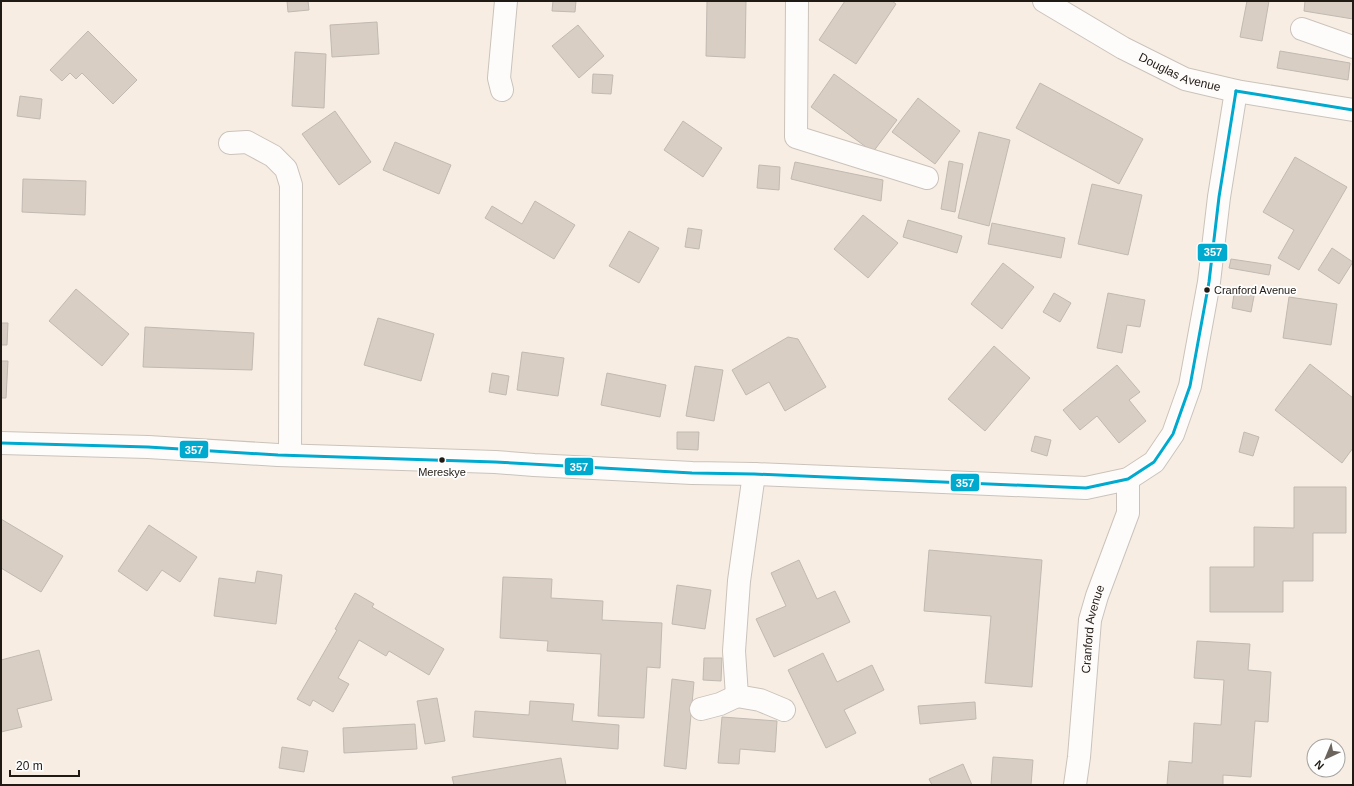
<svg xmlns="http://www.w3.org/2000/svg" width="1354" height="786" font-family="Arial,sans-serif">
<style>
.building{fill:#d8cec3;stroke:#c1bab2}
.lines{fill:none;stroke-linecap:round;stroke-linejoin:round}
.minor-casing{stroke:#cac3bb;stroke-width:24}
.minor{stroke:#fefcfb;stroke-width:22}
.bus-1-casing{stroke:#fefefe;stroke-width:6}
.bus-1{stroke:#00a9ce;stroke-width:3}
.bus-dot{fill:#201a14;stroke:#fefefe;stroke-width:1.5}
.labels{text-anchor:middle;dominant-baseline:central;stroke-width:3.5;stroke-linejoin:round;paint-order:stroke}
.bus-label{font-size:11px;fill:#201a14;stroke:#fefefe;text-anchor:start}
.street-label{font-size:12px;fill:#201a14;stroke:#fefefe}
.line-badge{stroke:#fefefe;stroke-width:1.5}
.badge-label{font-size:11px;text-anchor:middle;font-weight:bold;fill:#fff}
</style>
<rect width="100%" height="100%" fill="#f7ede3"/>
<!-- building -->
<g class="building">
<polygon points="287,1 308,1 309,10 288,12"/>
<polygon points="553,1 576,1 575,12 552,11"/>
<polygon points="707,1 746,1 745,58 706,56"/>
<polygon points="845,1 892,1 896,4 856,64 819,40"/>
<polygon points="1247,1 1269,1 1262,41 1240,37"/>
<polygon points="1305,1 1353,1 1353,19 1304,11"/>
<polygon points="377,22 379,54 332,57 330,25"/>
<polygon points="578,25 604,56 579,78 552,46"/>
<polygon points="88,31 137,80 113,104 82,73 76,79 70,73 62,81 50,70"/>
<polygon points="1280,51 1350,63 1348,80 1277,68"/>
<polygon points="295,52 326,54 324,108 292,106"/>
<polygon points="593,74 613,75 611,94 592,93"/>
<polygon points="834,74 897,120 873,152 811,107"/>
<polygon points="1040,83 1143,139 1119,184 1016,128"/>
<polygon points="20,96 42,99 40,119 17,116"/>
<polygon points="918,98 960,131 935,164 892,132"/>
<polygon points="335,111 371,162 339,185 302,134"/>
<polygon points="683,121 722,148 703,177 664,150"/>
<polygon points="979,132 1010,140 989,226 958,218"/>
<polygon points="395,142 451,165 439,194 383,170"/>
<polygon points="1295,157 1347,187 1299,270 1278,258 1294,230 1263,212"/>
<polygon points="949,161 963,164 955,212 941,209"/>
<polygon points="795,162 883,180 881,201 791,179"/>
<polygon points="759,165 780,167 779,190 757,188"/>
<polygon points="23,179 86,181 85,215 22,212"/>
<polygon points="1092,184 1142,195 1128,255 1078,244"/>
<polygon points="535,201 575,225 554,259 485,218 492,206 522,224"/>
<polygon points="863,215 898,243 868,278 834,249"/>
<polygon points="908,220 962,236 957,253 903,237"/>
<polygon points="992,223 1065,238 1061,258 988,244"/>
<polygon points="688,228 702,230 699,249 685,247"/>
<polygon points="629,231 659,248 639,283 609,266"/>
<polygon points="1332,248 1353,262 1339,284 1318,270"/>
<polygon points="1231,259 1271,265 1269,275 1229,268"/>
<polygon points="1003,263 1034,287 1002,329 971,304"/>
<polygon points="1235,287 1255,291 1251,312 1232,308"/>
<polygon points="76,289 129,334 102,366 49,321"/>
<polygon points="1054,293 1071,303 1060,322 1043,312"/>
<polygon points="1108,293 1145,300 1140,327 1127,325 1122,353 1097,348"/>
<polygon points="1289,297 1337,304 1331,345 1283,338"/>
<polygon points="378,318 434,334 421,381 364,365"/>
<polygon points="1,323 8,323 7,345 1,345"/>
<polygon points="145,327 254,333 252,370 143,367"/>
<polygon points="788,337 798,339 826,387 785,411 769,382 746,395 732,370"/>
<polygon points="994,346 1030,378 985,431 948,399"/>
<polygon points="522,352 564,358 558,396 517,390"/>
<polygon points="1,361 8,361 6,398 1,398"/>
<polygon points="1310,364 1353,398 1353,448 1342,463 1275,410"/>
<polygon points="1117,365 1140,392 1129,400 1146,421 1119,443 1097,416 1080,430 1063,410"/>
<polygon points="695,366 723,370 714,421 686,416"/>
<polygon points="492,373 509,376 506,395 489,392"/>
<polygon points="607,373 666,385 660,417 601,405"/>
<polygon points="677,432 699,432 698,450 677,449"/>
<polygon points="1244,432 1259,437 1253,456 1239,452"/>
<polygon points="1035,436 1051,440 1047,456 1031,451"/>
<polygon points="1294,487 1346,487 1346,533 1313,533 1313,581 1283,581 1283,612 1210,612 1210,567 1254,567 1254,527 1294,528"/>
<polygon points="1,519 63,556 41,592 1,568"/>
<polygon points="149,525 197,557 180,582 162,570 147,591 118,571"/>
<polygon points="929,550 1042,560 1032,687 985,683 991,616 924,611"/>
<polygon points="799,560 817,599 835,591 850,622 774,657 756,619 786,606 771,573"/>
<polygon points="257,571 282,575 276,624 214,616 219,578 255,583"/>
<polygon points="503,577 552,579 551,598 603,601 602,620 662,623 660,668 647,667 644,718 598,716 601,654 547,651 548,641 500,638"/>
<polygon points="677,585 711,590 705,629 672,624"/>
<polygon points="355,593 374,604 372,607 444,649 429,675 389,651 386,656 359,640 338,678 349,684 333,712 313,700 310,706 297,699 337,630 335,629"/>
<polygon points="1197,641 1250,644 1248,670 1271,672 1268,722 1255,721 1251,777 1223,775 1223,785 1167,785 1169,761 1192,763 1194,723 1221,725 1224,680 1194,678"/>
<polygon points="39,650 52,700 17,709 22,727 1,732 1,660"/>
<polygon points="823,653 837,682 872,665 884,690 844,710 856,733 826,748 788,670"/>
<polygon points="704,658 722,658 721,681 703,680"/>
<polygon points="672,679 694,682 686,769 664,766"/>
<polygon points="437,698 445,741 425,744 417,701"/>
<polygon points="530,701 574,704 572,721 619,725 618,749 473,737 475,711 529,715"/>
<polygon points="975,702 976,719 920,724 918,706"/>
<polygon points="722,717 777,721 775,752 740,749 739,764 718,763"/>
<polygon points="415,724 417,749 344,753 343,728"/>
<polygon points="282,747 308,751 304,772 279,768"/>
<polygon points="993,757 1033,760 1031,785 991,785"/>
<polygon points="561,758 566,785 454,785 452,777"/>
<polygon points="963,764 972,785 932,785 929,779"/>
</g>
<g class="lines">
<defs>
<g id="minor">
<polyline points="797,1 796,137 927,178"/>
<path id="s1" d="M1044,1L1123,48L1185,79L1236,91L1353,110"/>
<polyline points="1302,29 1353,47"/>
<polyline points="502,90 499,78 506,1"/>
<polyline points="230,143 247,142 273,156 286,169 291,185 290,454"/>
<polyline points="1,443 148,447 278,455 495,462 534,465 692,473 754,474 1086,488 1128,479 1154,462 1173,434 1190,386 1209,282 1219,197 1236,91"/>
<polyline points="754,474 739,581 734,651 737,696 760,700 784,710"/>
<polyline points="701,709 720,704 737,696"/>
<path id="s2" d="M1075,785L1079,757L1090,620L1097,596L1128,513V479"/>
</g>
</defs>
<!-- minor casing -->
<use href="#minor" class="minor-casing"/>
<!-- minor -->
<use href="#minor" class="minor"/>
<defs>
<g id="bus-1">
<polyline points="1236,91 1353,110"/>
<polyline points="1,443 148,447 278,455 495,462 692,473 754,474 1086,488 1128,479 1154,462 1173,434 1190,386 1209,282 1219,197 1236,91"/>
</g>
</defs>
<!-- bus-1 casing -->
<use href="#bus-1" class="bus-1-casing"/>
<!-- bus-1 -->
<use href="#bus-1" class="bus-1"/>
</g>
<!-- markers -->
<g class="bus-dot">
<circle cx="1207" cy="290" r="3.5"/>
<circle cx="442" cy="460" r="3.5"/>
</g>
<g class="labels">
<!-- bus labels -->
<g class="bus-label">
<text x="1214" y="290">Cranford Avenue</text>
<text x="442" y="472" text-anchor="middle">Mereskye</text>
</g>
<!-- street labels -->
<g class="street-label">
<text stroke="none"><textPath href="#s1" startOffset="154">Douglas Avenue</textPath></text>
<text stroke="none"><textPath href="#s2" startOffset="157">Cranford Avenue</textPath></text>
</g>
</g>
<g class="line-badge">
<rect x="1197" y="243" width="31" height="19" rx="4" fill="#00a9ce"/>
<rect x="179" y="440" width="30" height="19" rx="4" fill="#00a9ce"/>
<rect x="564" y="457" width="30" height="19" rx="4" fill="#00a9ce"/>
<rect x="950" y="473" width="30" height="19" rx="4" fill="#00a9ce"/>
</g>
<g class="badge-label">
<text x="1213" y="256">357</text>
<text x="194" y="454">357</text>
<text x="579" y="471">357</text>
<text x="965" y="487">357</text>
</g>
<!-- border -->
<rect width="1354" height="786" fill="none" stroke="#201a14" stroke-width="4"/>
<!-- north arrow -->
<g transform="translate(1326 758) rotate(224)"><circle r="19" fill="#fefefe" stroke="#a5a3a0"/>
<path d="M0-3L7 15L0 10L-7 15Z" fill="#6b645c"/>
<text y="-6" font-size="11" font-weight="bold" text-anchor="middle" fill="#201a14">N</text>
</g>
<!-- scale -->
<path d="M10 770v6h69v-6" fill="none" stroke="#201a14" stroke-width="2"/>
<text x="16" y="770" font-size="12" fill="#201a14" stroke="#fefefe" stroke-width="3" paint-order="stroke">20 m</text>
</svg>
